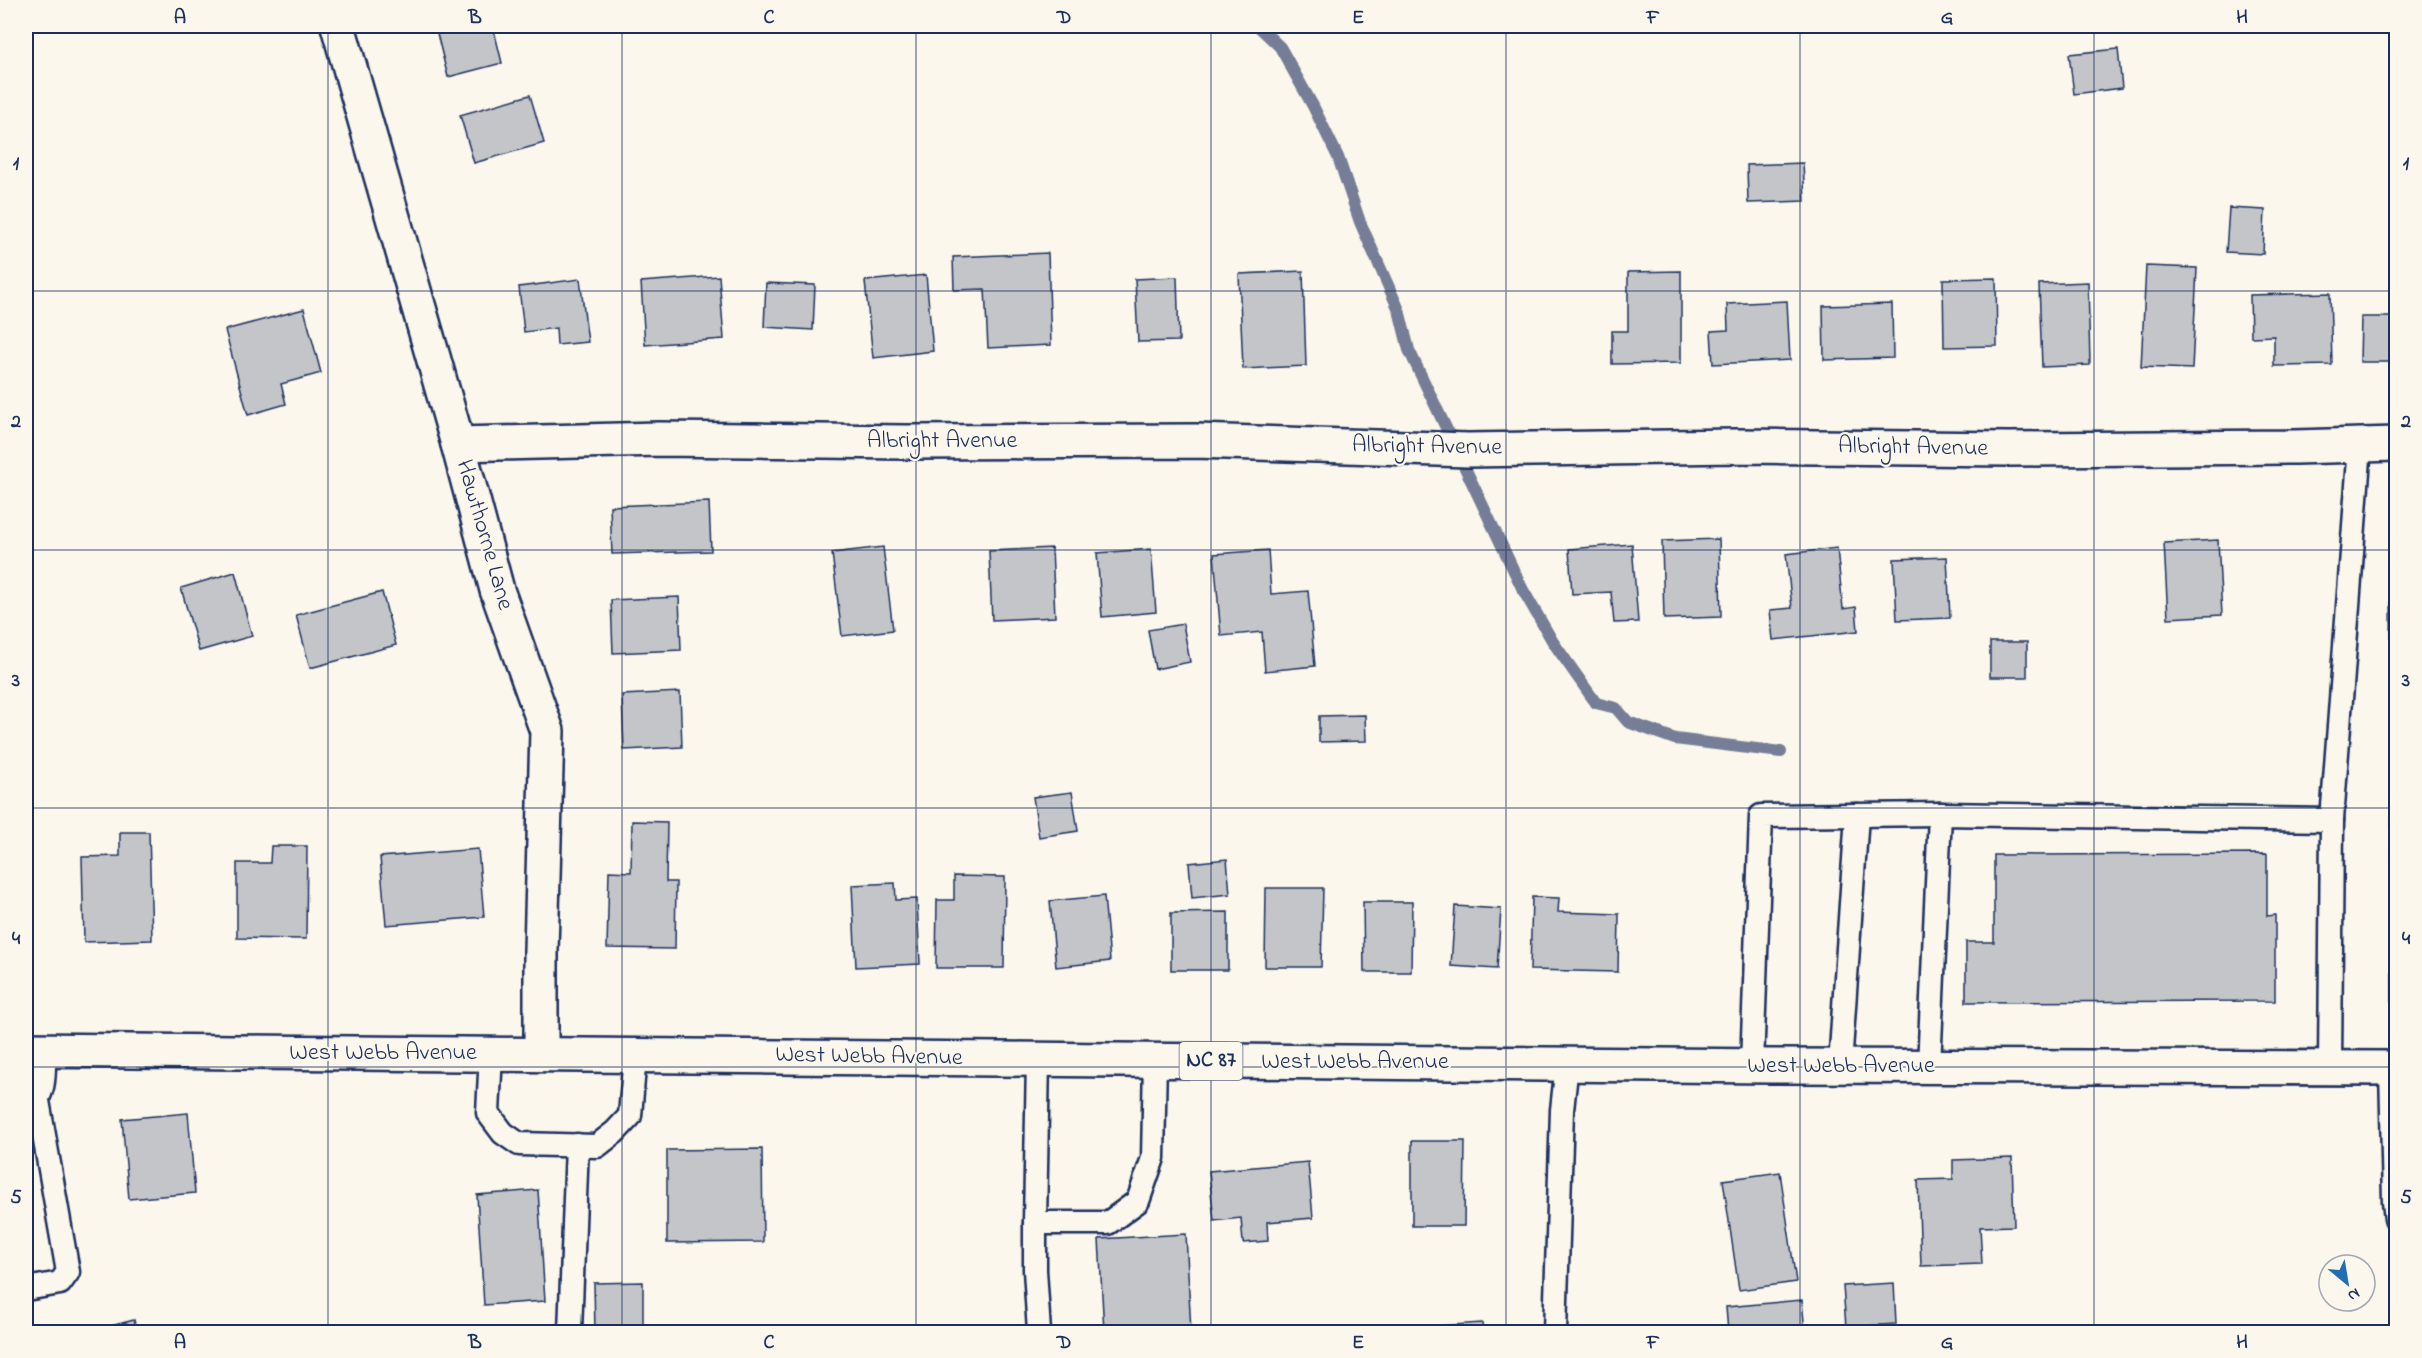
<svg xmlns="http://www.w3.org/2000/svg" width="2422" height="1358" font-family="'Indie Flower',sans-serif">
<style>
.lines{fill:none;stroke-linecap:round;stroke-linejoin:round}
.stream{stroke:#747e96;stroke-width:12}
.building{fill:#c3c5c9;stroke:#1b2f5e;stroke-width:1.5}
.lane-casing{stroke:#1b2f5e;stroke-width:27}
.street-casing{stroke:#1b2f5e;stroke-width:38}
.highway-casing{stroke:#1b2f5e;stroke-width:38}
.lane{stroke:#fbf7ec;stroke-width:22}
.street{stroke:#fbf7ec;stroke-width:33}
.highway{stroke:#fbf7ec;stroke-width:33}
.grid{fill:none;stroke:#1b2f5e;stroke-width:1.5;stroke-opacity:0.55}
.labels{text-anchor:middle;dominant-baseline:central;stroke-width:4.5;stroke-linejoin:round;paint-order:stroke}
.shield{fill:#fbf7ec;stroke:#5e6b89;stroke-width:1.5}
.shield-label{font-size:22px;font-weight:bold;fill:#1b2f5e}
.street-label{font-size:24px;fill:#1b2f5e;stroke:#fbf7ec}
.neatline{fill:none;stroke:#1b2f5e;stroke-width:2}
.grid-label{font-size:20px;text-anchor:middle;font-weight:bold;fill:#1b2f5e}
</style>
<rect width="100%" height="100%" fill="#fbf7ec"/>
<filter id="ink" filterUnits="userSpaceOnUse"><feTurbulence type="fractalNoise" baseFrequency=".0167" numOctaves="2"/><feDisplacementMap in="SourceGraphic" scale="12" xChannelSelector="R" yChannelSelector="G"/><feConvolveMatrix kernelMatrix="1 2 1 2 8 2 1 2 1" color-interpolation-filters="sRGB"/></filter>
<g filter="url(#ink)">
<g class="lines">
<!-- stream -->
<polyline class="stream" points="1258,26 1280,47 1313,106 1338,157 1360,222 1399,310 1409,350 1523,590 1553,642 1596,703 1616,708 1628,722 1675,739 1781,752"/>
</g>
<!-- building -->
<g class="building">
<polygon points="435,26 493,26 502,63 448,77"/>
<polygon points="2118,49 2122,88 2074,94 2069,54"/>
<polygon points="530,95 544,143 474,163 460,115"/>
<polygon points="1803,163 1805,201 1748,203 1747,165"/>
<polygon points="2229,208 2265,210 2263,254 2226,252"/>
<polygon points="1048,253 1051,345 988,348 985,289 954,290 953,257"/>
<polygon points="2146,266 2197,268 2192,369 2141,367"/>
<polygon points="1303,271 1306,366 1243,369 1239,274"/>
<polygon points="1681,271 1681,363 1612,364 1612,331 1628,331 1628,272"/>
<polygon points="926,275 933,351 873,358 865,281"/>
<polygon points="719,276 724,339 645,345 641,282"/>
<polygon points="1177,277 1179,341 1138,342 1135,279"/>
<polygon points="1996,278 1997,346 1944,347 1943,279"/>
<polygon points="580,279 588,342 557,345 556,328 524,332 519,287"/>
<polygon points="2088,282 2090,365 2042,367 2039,284"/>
<polygon points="766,283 815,285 813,330 764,327"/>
<polygon points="2330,293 2332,365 2274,366 2274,336 2251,337 2250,295"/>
<polygon points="1787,301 1790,360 1713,364 1711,331 1728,330 1727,304"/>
<polygon points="1892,304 1893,358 1824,360 1823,306"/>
<polygon points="304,309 321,373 281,384 286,404 248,415 225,330"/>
<polygon points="2361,317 2396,317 2396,362 2360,362"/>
<polygon points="709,502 711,551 612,554 610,506"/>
<polygon points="2391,533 2396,533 2396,1005 2392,1005"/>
<polygon points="1719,539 1721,617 1664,619 1662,541"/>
<polygon points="2218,540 2222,615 2168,618 2164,543"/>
<polygon points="1632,544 1638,622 1614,623 1611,592 1572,594 1569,549"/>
<polygon points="883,547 893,630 842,636 832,553"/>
<polygon points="1052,548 1055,617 992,620 989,551"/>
<polygon points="1837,548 1843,609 1856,607 1858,631 1773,640 1770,610 1792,608 1786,554"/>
<polygon points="1151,549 1156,612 1102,617 1097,553"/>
<polygon points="1268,550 1271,594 1308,591 1315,666 1265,671 1262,632 1221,636 1214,554"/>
<polygon points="1947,557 1950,618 1897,620 1894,559"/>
<polygon points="235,572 252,636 199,651 181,588"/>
<polygon points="382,592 396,645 310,668 296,615"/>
<polygon points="679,597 681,650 613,653 611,600"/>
<polygon points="1183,624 1190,662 1155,669 1148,630"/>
<rect x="1990" y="642" width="37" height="35"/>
<polygon points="680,692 682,747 624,750 622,695"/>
<polygon points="1365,715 1366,741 1319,742 1319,716"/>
<polygon points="1072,792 1078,831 1039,837 1033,797"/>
<polygon points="632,821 667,822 666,882 676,882 675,949 607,948 609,871 631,872"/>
<polygon points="120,832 149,832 152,940 84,942 82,857 120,856"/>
<polygon points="271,846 307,846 306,939 237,938 237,863 270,863"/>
<polygon points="478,849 484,917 386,925 380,857"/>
<polygon points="2267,854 2267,916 2275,915 2275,1001 1966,1002 1966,942 1994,942 1994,855"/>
<polygon points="1227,859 1230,894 1192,898 1189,863"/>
<polygon points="954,876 1005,877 1004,968 936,968 937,900 954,900"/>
<polygon points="895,883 896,900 917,899 920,964 856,967 852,885"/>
<polygon points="1266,888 1323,888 1321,967 1265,967"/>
<polygon points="1104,896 1110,961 1056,967 1050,901"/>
<polygon points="1532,897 1559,898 1558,912 1619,914 1618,972 1530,970"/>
<polygon points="1363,902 1412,902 1411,972 1364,972"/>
<polygon points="1455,906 1501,909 1497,969 1451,966"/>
<polygon points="1228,912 1228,970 1171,970 1171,913"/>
<polygon points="188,1113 195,1193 129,1199 122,1119"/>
<polygon points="1412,1141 1465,1141 1464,1226 1412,1226"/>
<polygon points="762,1149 763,1242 667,1243 667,1150"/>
<polygon points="2012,1158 2014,1226 1980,1227 1982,1264 1921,1266 1918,1180 1953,1179 1953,1160"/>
<polygon points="1308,1162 1313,1218 1267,1222 1268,1241 1243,1243 1241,1218 1214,1221 1209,1171"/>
<polygon points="1780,1172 1796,1282 1739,1290 1723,1180"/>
<polygon points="538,1190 545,1301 484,1305 477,1195"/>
<polygon points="1186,1234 1191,1332 1104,1332 1099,1239"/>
<polygon points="643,1282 643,1332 595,1332 594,1283"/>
<polygon points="1894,1283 1896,1324 1846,1327 1843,1286"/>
<polygon points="1802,1300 1805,1332 1728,1332 1726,1307"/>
<polygon points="134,1320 137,1332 87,1332"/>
<polygon points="1482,1323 1483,1332 1407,1332 1407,1328"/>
</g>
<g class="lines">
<defs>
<g id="lane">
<polyline points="491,1053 488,1113 503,1133 519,1144 597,1146 615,1132 630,1116 635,1055"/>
<polyline points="1038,1059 1035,1223 1108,1223 1138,1201 1153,1158 1155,1060"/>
<polyline points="1752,1066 1761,816 1940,814"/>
<polyline points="1840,1066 1857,815"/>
<polyline points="1929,1067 1940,814 2332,820"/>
<polyline points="2330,1068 2332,820 2360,445"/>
<polyline points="2391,1068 2394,1202 2396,1219"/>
<path d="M29,1111C46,1093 44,1074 44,1051"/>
<polyline points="1035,1223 1035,1270 1039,1332"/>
<polyline points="26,1289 60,1283 68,1272 38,1101"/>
<polyline points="570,1332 577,1145"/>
<polyline points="1555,1332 1562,1110 1567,1064"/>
</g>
<g id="street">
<polyline points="338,26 458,444 497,590 547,731 541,950 541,1054"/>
<polyline points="458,444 659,439 905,442 1196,441 1468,450 1736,446 2008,449 2295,447 2396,444"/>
</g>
<polyline id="highway" points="26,1050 1772,1066 2396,1068"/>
</defs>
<!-- lane casing -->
<use href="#lane" class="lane-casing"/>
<!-- street casing -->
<use href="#street" class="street-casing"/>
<!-- highway casing -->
<use href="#highway" class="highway-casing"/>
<!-- lane -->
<use href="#lane" class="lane"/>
<!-- street -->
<use href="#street" class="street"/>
<!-- highway -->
<use href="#highway" class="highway"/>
</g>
</g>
<!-- grid -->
<path class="grid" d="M328,26V1332M622,26V1332M916,26V1332M1211,26V1332M1506,26V1332M1800,26V1332M2094,26V1332M26,291H2396M26,550H2396M26,808H2396M26,1067H2396"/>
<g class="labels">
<!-- shield labels -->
<rect class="shield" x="1179.5" y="1042" width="63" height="38" rx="4.5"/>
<g class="shield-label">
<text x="1211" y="1061">NC 87</text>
</g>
<!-- street labels -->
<g class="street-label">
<text x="942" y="441">Albright Avenue</text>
<text transform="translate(1427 447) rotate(1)">Albright Avenue</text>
<text transform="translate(1913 448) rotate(1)">Albright Avenue</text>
<text transform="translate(484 535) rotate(74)">Hawthorne Lane</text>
<text x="383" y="1053">West Webb Avenue</text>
<text transform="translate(869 1057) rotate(1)">West Webb Avenue</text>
<text x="1355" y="1062">West Webb Avenue</text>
<text x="1841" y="1066">West Webb Avenue</text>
</g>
</g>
<!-- margin -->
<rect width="2422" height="1358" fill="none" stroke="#fbf7ec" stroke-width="66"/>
<!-- north arrow -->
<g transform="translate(2347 1283) rotate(150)"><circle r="28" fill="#fbf7ec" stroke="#a1a7b3" stroke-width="1.5"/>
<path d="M0-4.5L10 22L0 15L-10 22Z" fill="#1f6fb2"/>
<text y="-9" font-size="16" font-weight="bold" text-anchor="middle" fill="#1b2f5e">N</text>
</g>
<rect x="33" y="33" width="2356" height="1292" class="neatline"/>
<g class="grid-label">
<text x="180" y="23">A</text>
<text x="475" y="23">B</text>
<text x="769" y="23">C</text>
<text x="1064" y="23">D</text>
<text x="1358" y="23">E</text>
<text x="1653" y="23">F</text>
<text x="1947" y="23">G</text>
<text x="2242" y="23">H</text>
<text x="16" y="169">1</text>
<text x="2406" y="169">1</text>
<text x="16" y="427">2</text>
<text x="2406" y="427">2</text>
<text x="16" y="686">3</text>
<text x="2406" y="686">3</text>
<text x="16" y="944">4</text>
<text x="2406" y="944">4</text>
<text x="16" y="1203">5</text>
<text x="2406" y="1203">5</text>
<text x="180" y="1348">A</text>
<text x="475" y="1348">B</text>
<text x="769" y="1348">C</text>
<text x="1064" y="1348">D</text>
<text x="1358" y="1348">E</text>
<text x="1653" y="1348">F</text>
<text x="1947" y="1348">G</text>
<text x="2242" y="1348">H</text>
</g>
</svg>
